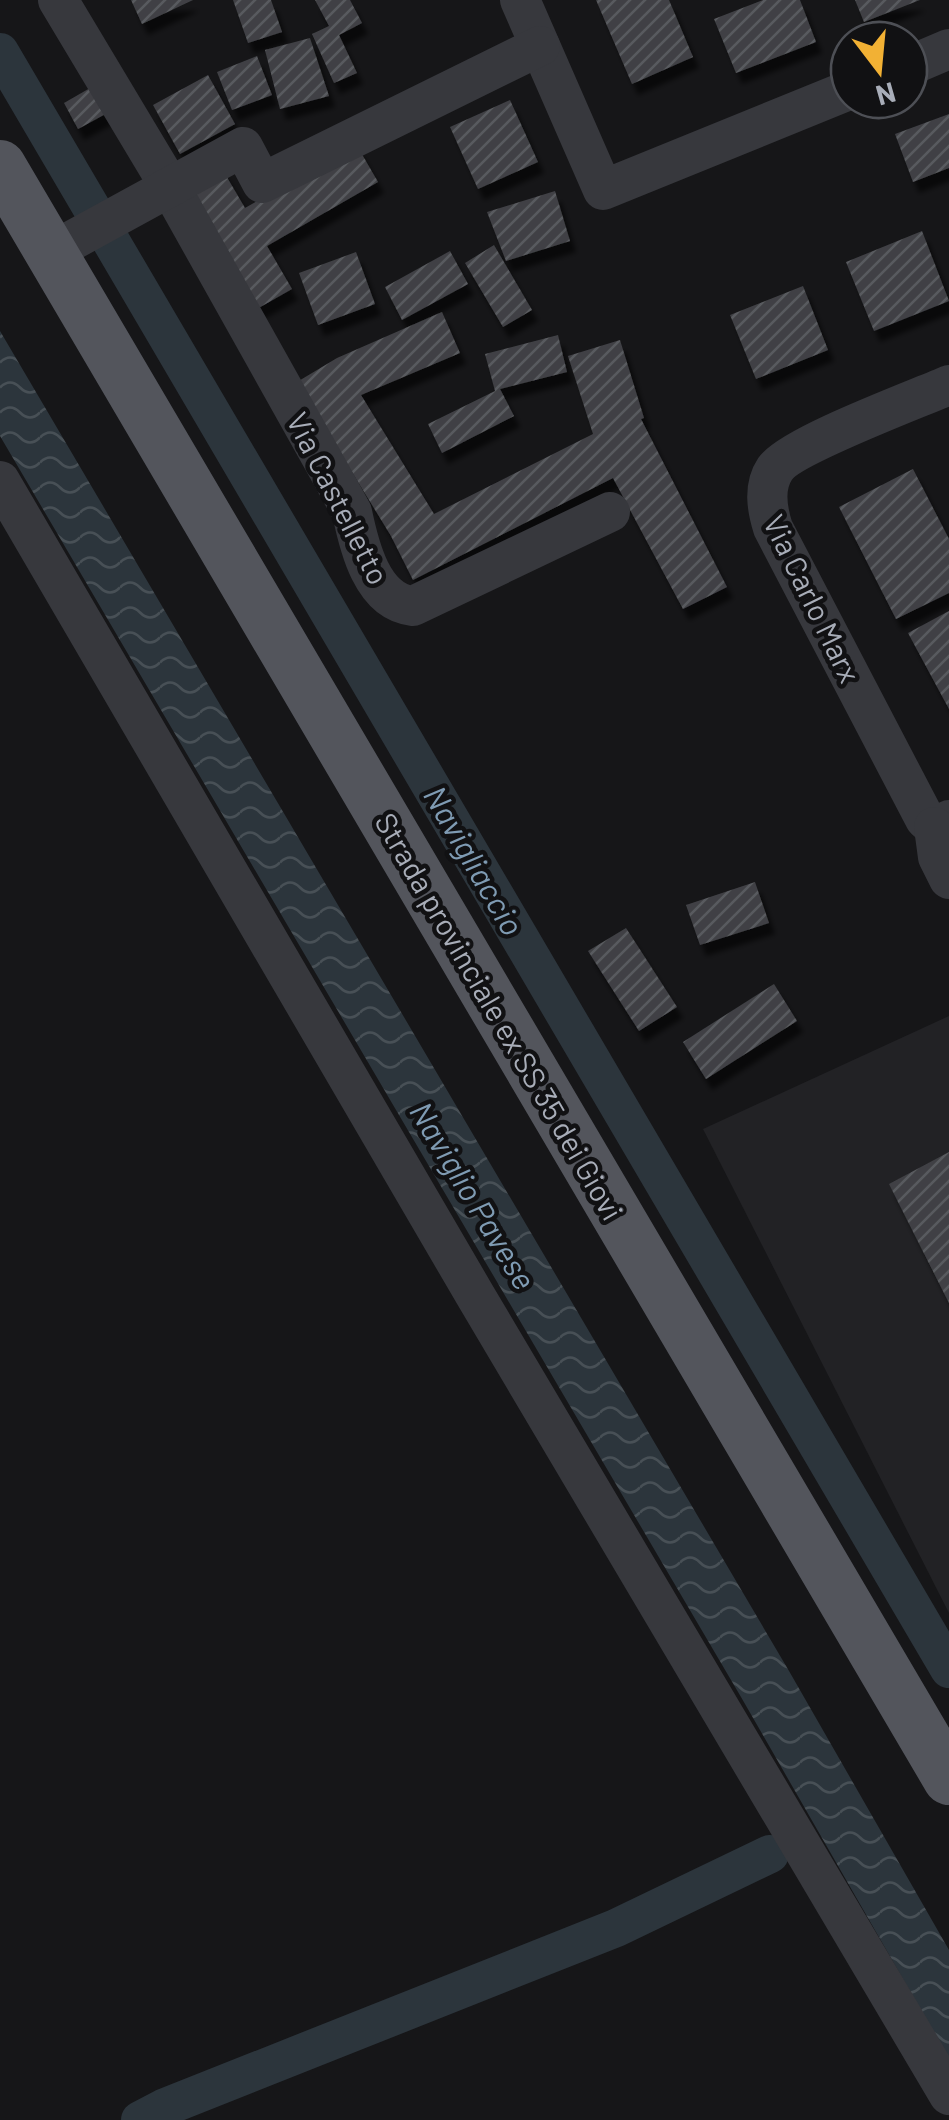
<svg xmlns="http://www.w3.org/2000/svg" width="949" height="2120" font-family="Barlow,sans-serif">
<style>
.built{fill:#222225}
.water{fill:url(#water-waves)}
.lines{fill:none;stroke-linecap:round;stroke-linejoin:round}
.canal{stroke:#2c353c;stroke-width:38}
.building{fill:url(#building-hatch);filter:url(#shadow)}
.minor{stroke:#37383d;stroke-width:40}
.major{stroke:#53555c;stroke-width:52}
.labels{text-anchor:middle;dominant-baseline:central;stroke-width:9;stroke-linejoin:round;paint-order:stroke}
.street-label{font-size:30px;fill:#a8adb8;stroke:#111113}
.water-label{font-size:32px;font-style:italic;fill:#7f9bb3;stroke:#111113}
</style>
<defs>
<pattern id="water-waves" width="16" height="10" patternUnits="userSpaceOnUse" patternTransform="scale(2.5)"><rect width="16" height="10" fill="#2c353c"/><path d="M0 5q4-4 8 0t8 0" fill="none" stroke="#485056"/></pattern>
<pattern id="building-hatch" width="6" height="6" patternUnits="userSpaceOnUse" patternTransform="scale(2.5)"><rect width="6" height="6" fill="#404145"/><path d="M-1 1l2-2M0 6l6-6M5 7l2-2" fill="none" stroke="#595a5e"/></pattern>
<filter id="shadow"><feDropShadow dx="6" dy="11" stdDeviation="2.5" flood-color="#0009"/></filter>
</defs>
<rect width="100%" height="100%" fill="#161618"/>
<!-- built -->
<polygon class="built" points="949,1016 949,1613 703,1129"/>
<!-- water -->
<polygon class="water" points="0,331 789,1671 949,1950 949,2059 741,1697 0,436"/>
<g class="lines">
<!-- canal -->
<g class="canal">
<polyline points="0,52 949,1669"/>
<polyline points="140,2120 163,2108 616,1928 770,1854"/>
</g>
</g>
<!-- building -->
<g class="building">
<polygon points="131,0 193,0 142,24"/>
<polygon points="233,0 271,0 282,32 248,43"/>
<polygon points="315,0 350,0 362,23 339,35 357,73 334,83 312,34 329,26"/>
<polygon points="596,0 669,0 693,57 632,84"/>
<polygon points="763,0 800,0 816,42 736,73 714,19"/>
<polygon points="855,0 920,0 864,22"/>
<polygon points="310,38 329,96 280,109 265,50"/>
<polygon points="257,56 272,95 232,110 217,72"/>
<polygon points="208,75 235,124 180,154 153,105"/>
<polygon points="97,84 111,111 78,129 64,103"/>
<polygon points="510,100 538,162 478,189 450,127"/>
<polygon points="949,114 949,168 913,182 895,134"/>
<polygon points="356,144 378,182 267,246 292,289 255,310 184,188 221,167 245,208"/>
<polygon points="555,191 570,241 506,261 487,212"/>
<polygon points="922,231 949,301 874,331 846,262"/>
<polygon points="494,245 532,310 503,327 465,263"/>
<polygon points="450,251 468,284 402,320 385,287"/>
<polygon points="356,252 375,304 318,325 299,273"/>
<polygon points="803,286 828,350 756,379 730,315"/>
<polygon points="442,312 460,353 361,395 434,514 593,434 568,356 620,340 644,418 641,419 727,587 683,609 613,478 413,580 391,536 297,382 337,358"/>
<polygon points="558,335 567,372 500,389 514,416 442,453 428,424 495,391 485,354"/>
<polygon points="913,469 949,539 949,593 896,619 839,507"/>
<polygon points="949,611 949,709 908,633"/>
<polygon points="755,882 769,923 700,945 686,905"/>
<polygon points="626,928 677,1007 639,1031 588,951"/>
<polygon points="774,984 797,1021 706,1079 683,1042"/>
<polygon points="949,1152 949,1303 889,1184"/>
</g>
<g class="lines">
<!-- minor -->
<g class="minor">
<path d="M58,0L170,187L352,512C359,546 372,602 413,606L610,512"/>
<polyline points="520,0 603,190 849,90"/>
<polyline points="909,66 949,49"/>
<polyline points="51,252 243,147 262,183 540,46"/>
<path d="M949,385C917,399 790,446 775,469C763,487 767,509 773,528L925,819L934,827L949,820"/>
<polyline points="0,481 475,1295 949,2095"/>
<polyline points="934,827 938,857 949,879"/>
</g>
<!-- major -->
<polyline class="major" points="0,166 949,1779"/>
</g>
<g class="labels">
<!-- street labels -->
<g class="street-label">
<text transform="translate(339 498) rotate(63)">Via Castelletto</text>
<text transform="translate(813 598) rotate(64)">Via Carlo Marx</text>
<text transform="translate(500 1016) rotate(60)">Strada provinciale ex SS 35 dei Giovi</text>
</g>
<!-- water labels -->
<g class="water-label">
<text transform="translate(475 860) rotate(60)">Navigliaccio</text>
<text transform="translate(474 1195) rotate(59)">Naviglio Pavese</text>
</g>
</g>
<!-- north arrow -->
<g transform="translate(879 70) rotate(164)"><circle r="48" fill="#111113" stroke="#4d4f55" stroke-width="2.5"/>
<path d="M0-8L18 38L0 25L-18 38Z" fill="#f2b134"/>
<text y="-15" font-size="28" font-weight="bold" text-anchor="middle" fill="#a8adb8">N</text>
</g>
</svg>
